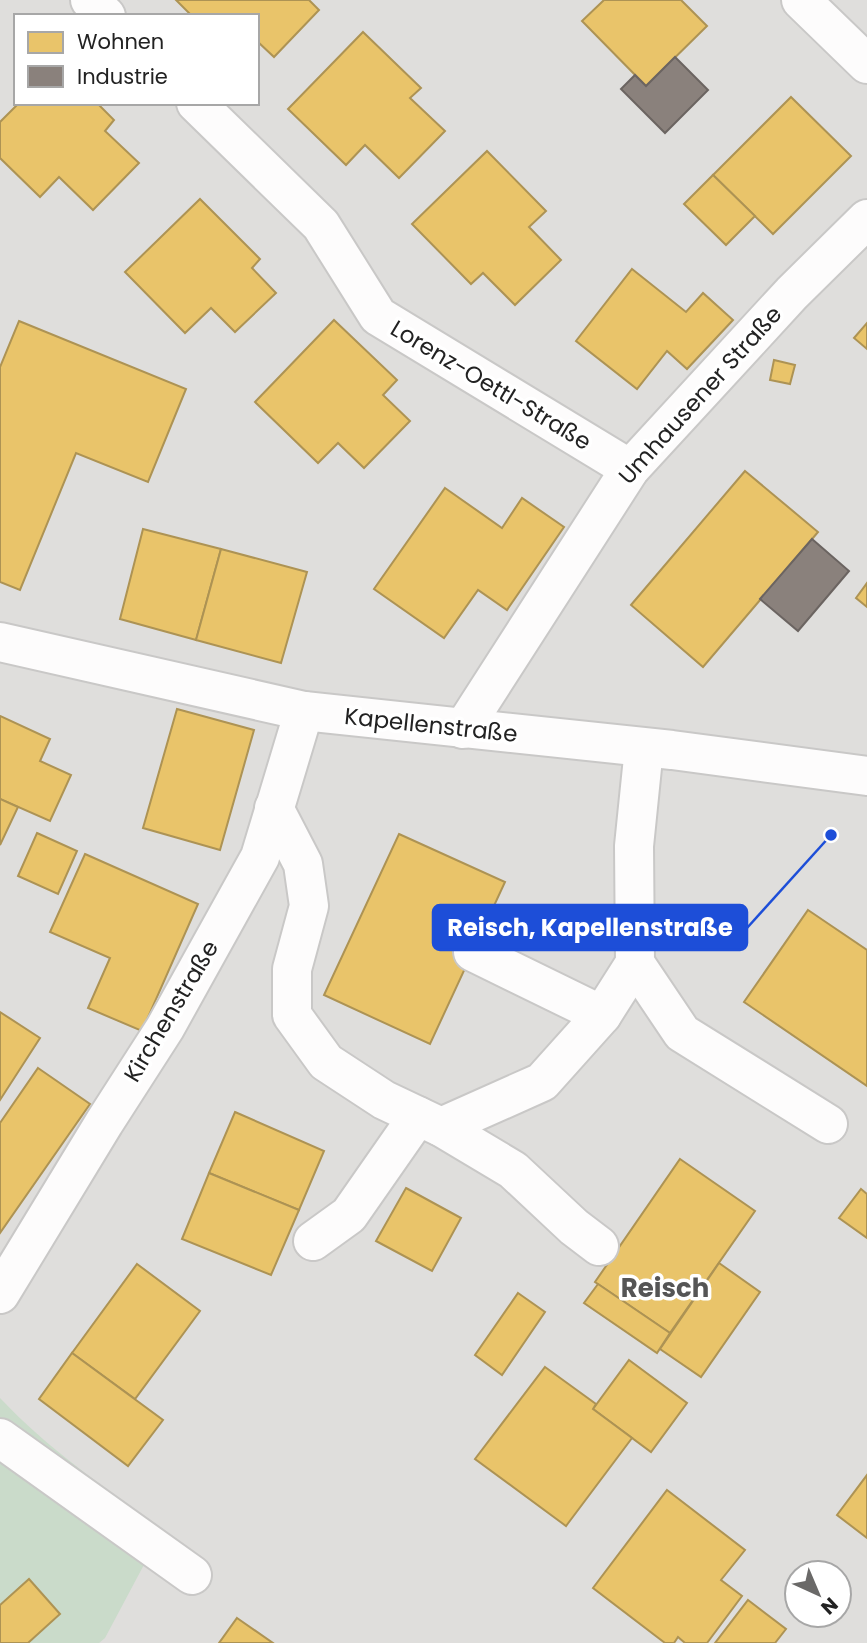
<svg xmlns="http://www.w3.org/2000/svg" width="867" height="1643" font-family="Poppins,sans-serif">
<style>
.residential{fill:#dfdedc;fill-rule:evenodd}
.cemetery{fill:#cadbca}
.homes{fill:#e9c46a;stroke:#ad9354;stroke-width:2}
.industry{fill:#8a817c;stroke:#6b6461;stroke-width:2}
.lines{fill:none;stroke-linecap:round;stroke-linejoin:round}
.minor-casing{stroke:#c9c8c7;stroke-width:42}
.minor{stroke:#fdfcfc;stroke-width:38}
.labels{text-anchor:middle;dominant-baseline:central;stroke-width:7;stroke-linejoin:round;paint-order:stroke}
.street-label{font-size:23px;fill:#222;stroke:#fff}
.quarter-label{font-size:26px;font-weight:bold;fill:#555;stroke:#fff}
.leader{fill:none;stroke:#1d4ed8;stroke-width:2.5}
.callout-dot{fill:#1d4ed8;stroke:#fff;stroke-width:2.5}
.callout{fill:#1d4ed8;stroke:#1d4ed8;stroke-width:2.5}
.callout-label{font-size:24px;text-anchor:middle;font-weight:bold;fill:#fff}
</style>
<rect width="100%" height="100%" fill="#f0eeeb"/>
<!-- residential -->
<path class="residential" d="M0,0H867V1643H0ZM16,16H257V103H16ZM797,1573H839V1615H797Z"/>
<!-- cemetery -->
<path class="cemetery" d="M0,1398C49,1450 105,1488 163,1529L105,1638L99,1643H0Z"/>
<!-- homes -->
<g class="homes">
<polygon points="176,0 309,0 319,10 274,57 257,41 257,16 192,16"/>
<polygon points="604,0 681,0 707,26 646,86 582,21"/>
<polygon points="363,32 421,88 410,98 445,131 399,178 365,145 346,165 288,109"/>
<polygon points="791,97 851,156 773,234 713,175"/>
<polygon points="19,103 97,103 114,120 105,131 139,163 93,210 59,177 40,197 0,158 0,122"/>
<polygon points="487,151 546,211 529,227 561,260 515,305 483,273 471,284 412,224"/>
<polygon points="713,175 755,216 726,245 684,204"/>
<polygon points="200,199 260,259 252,268 276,293 235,332 211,308 185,333 125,272"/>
<polygon points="632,269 686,312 703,293 733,320 687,369 667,351 637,389 576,341"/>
<polygon points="334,320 397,380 383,395 410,421 364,468 338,443 318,463 255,402"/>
<polygon points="19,321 186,389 148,482 76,453 20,590 0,582 0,367"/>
<polygon points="867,323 867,349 854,338"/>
<polygon points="774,360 795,365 790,384 770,380"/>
<polygon points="745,471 818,532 703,667 631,605"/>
<polygon points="445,488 502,528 522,498 564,527 507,610 478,590 444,638 374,589"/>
<polygon points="143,529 221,549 196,640 120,619"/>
<polygon points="221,549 307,572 281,663 196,640"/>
<polygon points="867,583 867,607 856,598"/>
<polygon points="177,709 254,730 220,850 143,828"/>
<polygon points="0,716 50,739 40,761 71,775 50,821 0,799"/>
<polygon points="0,799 18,807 0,845"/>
<polygon points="37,833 77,851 58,894 18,876"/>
<polygon points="399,834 505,882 430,1044 324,995"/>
<polygon points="85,854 198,904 142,1031 88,1008 110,958 50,932"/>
<polygon points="808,910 867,950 867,1086 744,1002"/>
<polygon points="0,1012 40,1038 0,1100"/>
<polygon points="38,1068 90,1104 0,1233 0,1123"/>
<polygon points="235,1112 324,1151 299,1210 209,1173"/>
<polygon points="680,1159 755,1211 670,1333 595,1282"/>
<polygon points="209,1173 299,1210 271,1275 182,1239"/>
<polygon points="406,1188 461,1218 432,1271 376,1241"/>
<polygon points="861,1189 867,1194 867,1238 839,1218"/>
<polygon points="719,1263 760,1292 701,1377 660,1349"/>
<polygon points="137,1264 200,1311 135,1399 72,1353"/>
<polygon points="598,1284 670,1333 657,1353 584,1303"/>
<polygon points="518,1293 545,1312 502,1375 475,1355"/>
<polygon points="72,1353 163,1420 128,1466 39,1399"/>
<polygon points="629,1360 687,1403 651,1452 593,1409"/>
<polygon points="545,1367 596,1404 593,1409 632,1438 566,1526 475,1459"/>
<polygon points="867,1475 867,1538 837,1515"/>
<polygon points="667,1490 745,1550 721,1580 742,1596 707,1643 685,1643 678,1637 674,1643 665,1643 593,1588"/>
<polygon points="29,1579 60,1614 28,1643 0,1643 0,1605"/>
<polygon points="748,1600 786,1629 775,1643 715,1643"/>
<polygon points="237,1618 273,1643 219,1643"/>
</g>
<!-- industry -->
<g class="industry">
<polygon points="675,57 708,90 665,133 621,89 635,75 646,86"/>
<polygon points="812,539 849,571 798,631 760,599"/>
</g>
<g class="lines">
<defs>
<g id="minor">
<polyline points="90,0 106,16"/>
<polyline points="801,0 867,64"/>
<polyline points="196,103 321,225 378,316 630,469"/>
<polyline points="0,642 304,711 672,750 867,776"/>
<polyline points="463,729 630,469 792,293 867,219"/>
<polyline points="644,748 634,846 635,963 682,1033 828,1124"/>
<polyline points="274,808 303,864 309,906 292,969 292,1015 326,1062 384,1100 441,1127 513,1170 574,1227 599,1246"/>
<polyline points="473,952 602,1015"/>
<polyline points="441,1127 542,1082 602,1015 635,963"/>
<polyline points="313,1241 349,1215 418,1116"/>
<polyline points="0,1294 104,1123 165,1028 260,857 304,711"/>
<polyline points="0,1438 192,1575"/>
</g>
</defs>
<!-- minor casing -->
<use href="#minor" class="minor-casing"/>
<!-- minor -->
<use href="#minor" class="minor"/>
</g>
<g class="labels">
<!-- street labels -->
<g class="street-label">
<text transform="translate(491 385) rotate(31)">Lorenz-Oettl-Straße</text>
<text transform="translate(700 395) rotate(-48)">Umhausener Straße</text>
<text transform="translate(431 725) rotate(6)">Kapellenstraße</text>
<text transform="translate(171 1011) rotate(-59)">Kirchenstraße</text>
</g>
<!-- quarter labels -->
<g class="quarter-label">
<text x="665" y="1288">Reisch</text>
</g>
</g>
<!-- callouts -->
<path class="leader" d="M831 835L747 928"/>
<circle class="callout-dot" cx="831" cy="835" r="7"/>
<rect class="callout" x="433" y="905" width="314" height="45" rx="7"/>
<g class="callout-label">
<text x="590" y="936">Reisch, Kapellenstraße</text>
</g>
<!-- legend -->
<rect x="14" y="14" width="245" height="91" fill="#ffffff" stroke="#a7a7a7" stroke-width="2"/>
<rect x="28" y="32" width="35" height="21" fill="#e9c46a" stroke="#a7a7a7" stroke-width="2"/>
<text x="77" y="49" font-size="21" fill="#222222">Wohnen</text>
<rect x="28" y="66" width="35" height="21" fill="#8a817c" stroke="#a7a7a7" stroke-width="2"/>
<text x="77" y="84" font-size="21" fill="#222222">Industrie</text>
<!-- north arrow -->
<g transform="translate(818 1594) rotate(136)"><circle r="33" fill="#ffffff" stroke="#a7a7a7" stroke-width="2"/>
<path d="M0-5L12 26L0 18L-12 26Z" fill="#6a6968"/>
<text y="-10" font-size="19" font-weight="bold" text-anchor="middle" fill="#222222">N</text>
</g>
</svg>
